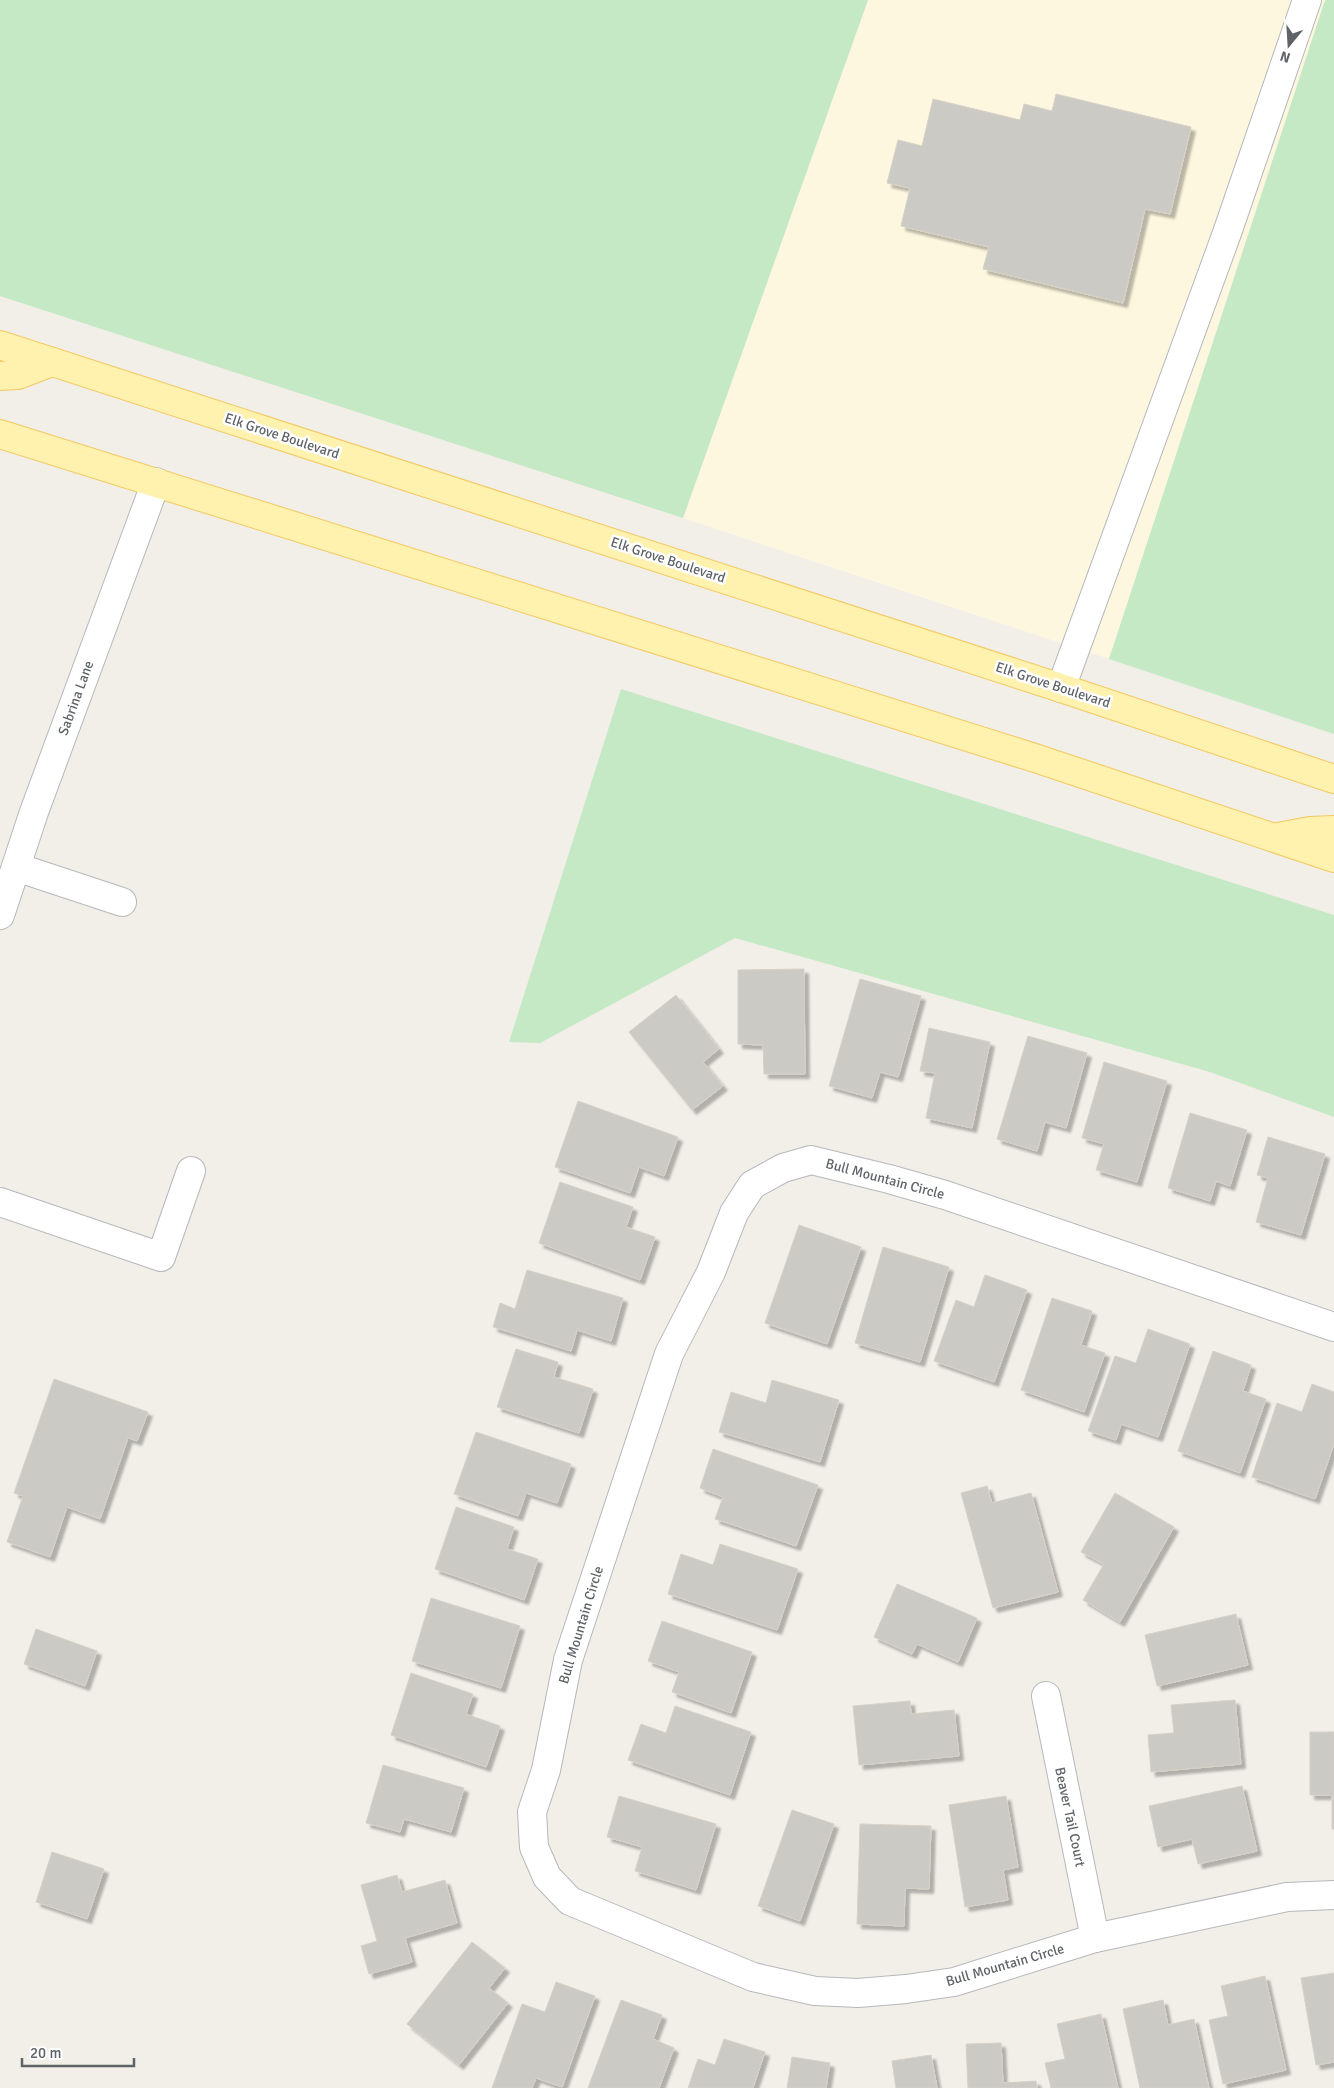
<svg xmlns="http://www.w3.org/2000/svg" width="1334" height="2088" font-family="Signika,sans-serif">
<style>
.commercial{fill:#fef7e0}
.green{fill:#c5e8c5}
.building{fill:#cccac5;stroke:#d6d1c6;filter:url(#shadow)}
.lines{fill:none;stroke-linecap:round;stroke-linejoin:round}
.minor-casing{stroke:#b5b8bc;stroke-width:30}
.major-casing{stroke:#f2c960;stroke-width:30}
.minor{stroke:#fff;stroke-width:28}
.major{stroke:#fff2af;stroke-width:28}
.labels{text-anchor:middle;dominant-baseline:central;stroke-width:5;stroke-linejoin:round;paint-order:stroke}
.street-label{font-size:14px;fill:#5f6368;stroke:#fff}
</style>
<defs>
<filter id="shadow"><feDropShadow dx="4.5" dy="4.5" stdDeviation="1" flood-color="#0004"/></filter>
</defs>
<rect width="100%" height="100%" fill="#f1efe8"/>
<!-- commercial -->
<polygon class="commercial" points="868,0 1328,0 1109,659 683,518"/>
<!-- green -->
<g class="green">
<polygon points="0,0 868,0 683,518 0,296"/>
<polygon points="1325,0 1334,0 1334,734 1109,659"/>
<polygon points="621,689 1334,915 1334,1117 1210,1072 735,938 540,1043 509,1042"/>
</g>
<!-- building -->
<g class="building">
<polygon points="1056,94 1191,127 1170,214 1145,209 1123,303 983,269 989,247 901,226 910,188 887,183 898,140 922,146 933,99 1020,120 1024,104 1052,111"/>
<polygon points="804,969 805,1074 764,1074 763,1045 738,1044 738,970"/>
<polygon points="860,979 921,996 898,1077 880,1072 872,1098 829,1086"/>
<polygon points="676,995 719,1049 703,1062 723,1086 692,1110 629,1032"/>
<polygon points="929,1028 990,1042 972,1128 926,1118 935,1073 920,1071"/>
<polygon points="1028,1036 1087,1053 1066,1128 1045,1122 1037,1151 997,1139"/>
<polygon points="1104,1062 1167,1081 1137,1182 1096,1170 1104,1144 1082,1138"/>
<polygon points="578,1101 678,1137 664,1176 639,1167 630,1193 555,1167"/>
<polygon points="1190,1113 1247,1130 1230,1186 1216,1181 1210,1201 1168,1188"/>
<polygon points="1268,1137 1325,1154 1301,1235 1256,1222 1268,1178 1257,1175"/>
<polygon points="560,1182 633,1207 626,1227 655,1237 640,1280 539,1243"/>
<polygon points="799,1225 861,1247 827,1344 765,1323"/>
<polygon points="883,1247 949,1267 920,1362 855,1343"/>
<polygon points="527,1270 623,1298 611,1341 577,1330 571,1351 493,1327 500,1303 515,1309"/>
<polygon points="985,1275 1027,1290 994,1382 934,1361 956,1300 974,1307"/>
<polygon points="1052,1298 1092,1311 1081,1345 1105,1353 1084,1412 1021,1390"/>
<polygon points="1148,1329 1190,1344 1158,1437 1121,1424 1116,1440 1088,1431 1115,1356 1136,1363"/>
<polygon points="516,1349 558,1362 554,1377 593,1389 579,1433 497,1407"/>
<polygon points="1213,1351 1251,1365 1243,1391 1266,1399 1240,1473 1178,1451"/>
<polygon points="54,1379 148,1412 137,1441 128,1438 100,1519 67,1507 50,1557 7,1542 23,1496 14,1493"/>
<polygon points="772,1380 839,1400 820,1462 719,1432 731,1392 766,1403"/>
<polygon points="1312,1384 1334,1392 1334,1444 1315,1499 1252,1477 1277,1403 1302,1412"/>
<polygon points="476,1432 571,1464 557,1503 526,1493 518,1516 454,1494"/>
<polygon points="713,1449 818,1485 796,1546 715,1519 723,1497 700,1488"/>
<polygon points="987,1486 992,1503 1031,1493 1058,1592 993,1608 961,1493"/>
<polygon points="1115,1493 1174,1527 1120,1622 1083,1600 1104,1564 1081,1552"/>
<polygon points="456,1507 514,1527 507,1549 538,1559 524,1600 435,1569"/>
<polygon points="720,1544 798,1569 777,1630 668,1594 681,1554 713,1565"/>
<polygon points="897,1584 977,1618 958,1662 917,1644 912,1654 874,1637"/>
<polygon points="431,1598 520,1626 501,1688 412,1661"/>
<polygon points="1236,1614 1248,1665 1157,1686 1145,1635"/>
<polygon points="662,1621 752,1652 731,1713 672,1692 679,1672 648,1661"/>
<polygon points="36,1629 97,1651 85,1686 24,1664"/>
<polygon points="411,1673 473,1694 466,1714 500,1726 486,1767 391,1735"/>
<polygon points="1235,1700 1241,1764 1151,1772 1148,1735 1174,1733 1171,1705"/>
<polygon points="910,1701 911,1714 954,1710 959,1756 859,1765 853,1706"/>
<polygon points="675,1706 751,1732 730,1795 628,1760 641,1724 666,1733"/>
<polygon points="1310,1732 1334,1732 1334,1829 1332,1829 1332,1795 1310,1795"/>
<polygon points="383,1765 464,1788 451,1832 404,1819 400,1832 366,1823"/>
<polygon points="1242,1786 1257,1851 1198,1864 1192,1839 1158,1847 1149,1806"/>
<polygon points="619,1796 716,1824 696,1890 635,1871 642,1847 607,1837"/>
<polygon points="1006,1796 1018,1867 1003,1870 1008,1900 965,1907 949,1805"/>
<polygon points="792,1810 834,1824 800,1921 758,1906"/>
<polygon points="860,1824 931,1826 929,1889 905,1888 904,1926 857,1924"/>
<polygon points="52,1852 104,1869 87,1919 36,1902"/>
<polygon points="397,1875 402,1892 445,1880 457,1923 405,1938 412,1962 369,1974 361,1946 377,1941 361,1885"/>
<polygon points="472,1942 505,1968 489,1988 508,2003 459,2065 407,2024"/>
<polygon points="1334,1973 1334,2062 1316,2065 1301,1978"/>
<polygon points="1265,1976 1286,2070 1223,2084 1209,2020 1228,2016 1221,1986"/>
<polygon points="556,1982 595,1996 562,2087 536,2078 532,2088 492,2088 522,2004 545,2012"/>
<polygon points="621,2000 662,2015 653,2039 674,2048 659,2088 588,2088"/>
<polygon points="1163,2000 1168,2025 1194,2019 1209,2088 1140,2088 1123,2009"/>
<polygon points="1101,2014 1118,2088 1051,2088 1045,2063 1065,2059 1057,2024"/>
<polygon points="724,2039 765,2052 753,2088 688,2088 698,2059 715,2065"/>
<polygon points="1001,2043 1003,2083 1036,2081 1037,2088 968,2088 966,2044"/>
<polygon points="931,2055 937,2088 896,2088 892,2061"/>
<polygon points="792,2057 830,2063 826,2088 787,2088"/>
</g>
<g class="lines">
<defs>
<g id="minor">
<polyline points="1061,688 1227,233 1307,0"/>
<polyline points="16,867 122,902"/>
<polyline points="0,915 34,812 156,482"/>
<polyline points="0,1202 161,1257 191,1171"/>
<polyline points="1334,1327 945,1195 889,1179 811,1160 783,1168 752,1185 734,1213 711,1272 669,1354 568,1660 546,1770 532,1812 534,1847 547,1877 570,1901 753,1977 815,1991 858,1993 906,1989 954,1982 1095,1938 1287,1897 1334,1895"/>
<polyline points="1046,1696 1095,1938"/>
</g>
<g id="major">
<polyline points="0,345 1061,688 1334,779"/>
<polyline points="0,376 18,375 52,362"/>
<polyline points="0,434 1035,758 1334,858"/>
<polyline points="1278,837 1310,831 1334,830"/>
</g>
</defs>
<!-- minor casing -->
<use href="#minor" class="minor-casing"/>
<!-- major casing -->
<use href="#major" class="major-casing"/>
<!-- minor -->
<use href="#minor" class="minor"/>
<!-- major -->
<use href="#major" class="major"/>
</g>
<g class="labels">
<!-- street labels -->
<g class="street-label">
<text transform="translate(282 436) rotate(18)">Elk Grove Boulevard</text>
<text transform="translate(668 560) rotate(18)">Elk Grove Boulevard</text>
<text transform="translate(1053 685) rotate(18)">Elk Grove Boulevard</text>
<text transform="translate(76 698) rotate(-70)">Sabrina Lane</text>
<text transform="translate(885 1179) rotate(15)">Bull Mountain Circle</text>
<text transform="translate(581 1625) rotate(-73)">Bull Mountain Circle</text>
<text transform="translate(1070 1817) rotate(78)">Beaver Tail Court</text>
<text transform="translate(1005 1965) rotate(-16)">Bull Mountain Circle</text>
</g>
</g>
<!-- north arrow -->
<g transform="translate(1289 45) rotate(198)" stroke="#ffffff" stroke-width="4" paint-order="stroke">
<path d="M0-4L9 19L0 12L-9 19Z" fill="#5f6368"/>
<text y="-8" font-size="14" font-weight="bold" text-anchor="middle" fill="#5f6368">N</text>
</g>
<!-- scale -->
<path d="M22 2058v8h112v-8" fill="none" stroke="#5f6368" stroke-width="2.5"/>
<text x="30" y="2058" font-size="15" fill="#5f6368" stroke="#ffffff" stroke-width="4" paint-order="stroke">20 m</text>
</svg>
